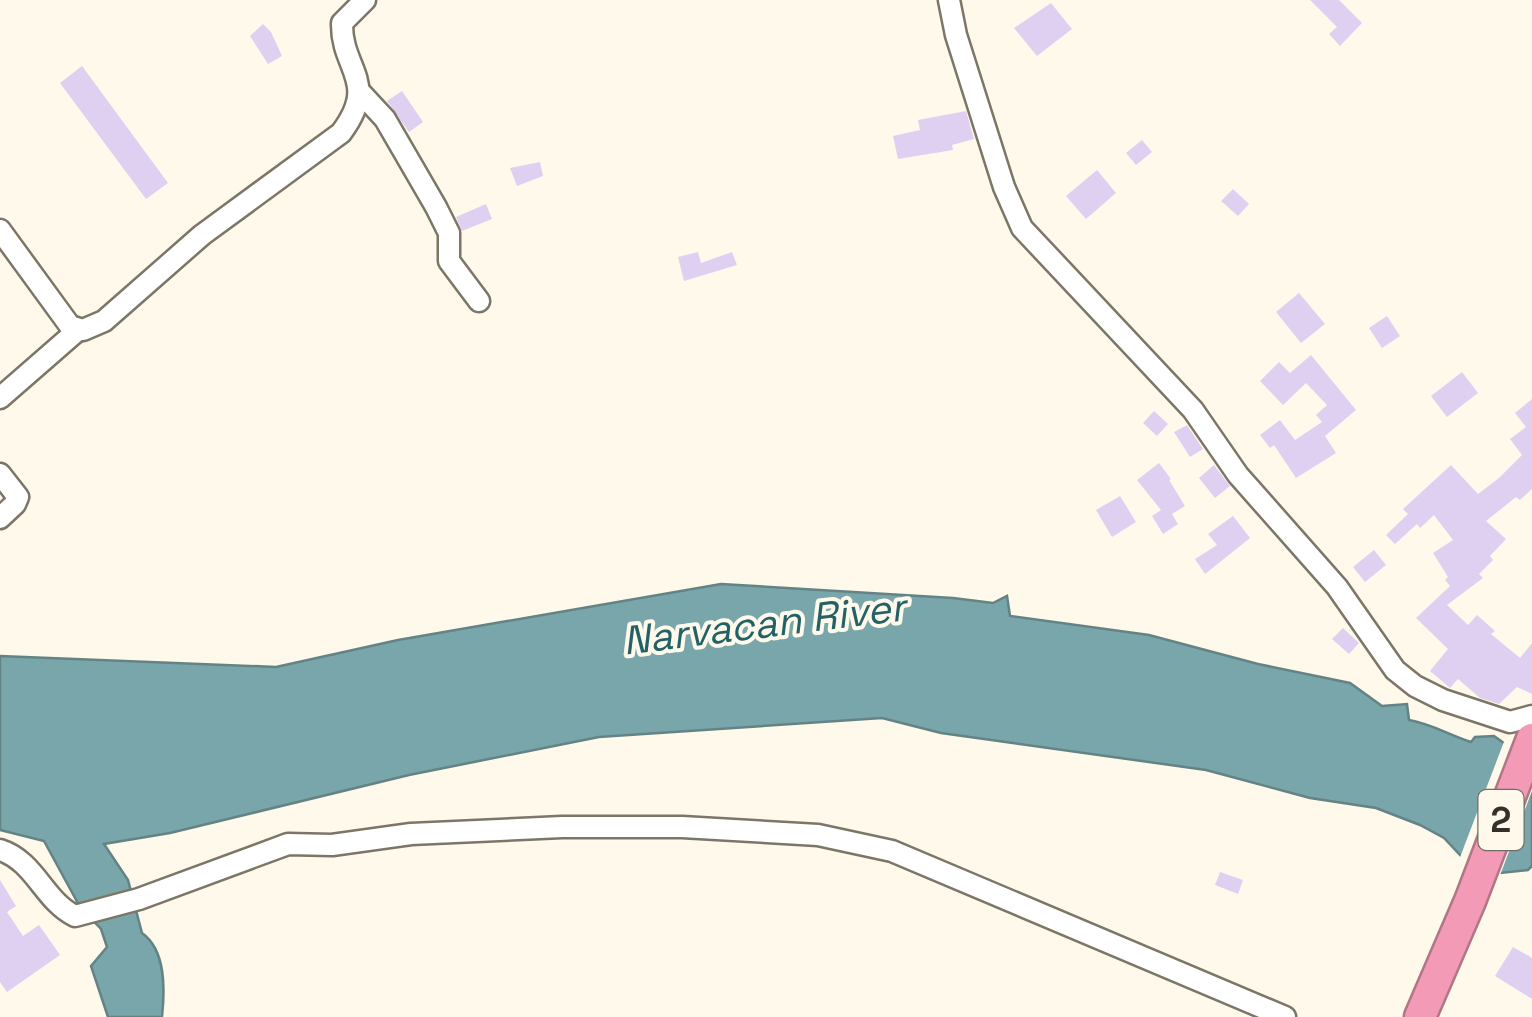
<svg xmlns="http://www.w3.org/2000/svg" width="1532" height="1017" font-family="'Space Grotesk',sans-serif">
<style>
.water{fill:#78a6aa;stroke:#648384;stroke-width:2.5}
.pier{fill:#fef9eb}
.building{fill:#dfd0f2}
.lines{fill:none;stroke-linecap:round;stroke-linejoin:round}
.minor-casing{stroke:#7c7667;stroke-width:25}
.highway-casing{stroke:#b07685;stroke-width:35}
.minor{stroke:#fff;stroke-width:20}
.highway{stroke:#f39bb6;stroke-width:30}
.labels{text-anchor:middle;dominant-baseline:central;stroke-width:8;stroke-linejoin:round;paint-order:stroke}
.shield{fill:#fef9eb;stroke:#716d65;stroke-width:2.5}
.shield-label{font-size:35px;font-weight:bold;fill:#34312b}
.water-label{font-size:40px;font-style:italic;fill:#226166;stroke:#fef9eb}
</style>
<rect width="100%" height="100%" fill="#fef9eb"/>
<!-- water -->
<path class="water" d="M721,584L953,598L993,603L1007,596L1010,616L1149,635L1258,664L1350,683L1382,706L1407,704L1409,720C1432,724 1449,735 1471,742L1475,737L1494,736L1532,763V866L1528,870L1500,873L1461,856L1444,838L1420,825L1376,808L1310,798L1206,770L941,733L882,718L599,737L409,775L170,833L104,844L128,880L142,933C166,950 165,989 162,1017H108L91,966L107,947L101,929L80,907L44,841L0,830V656L276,667L398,640Z"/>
<!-- pier -->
<polygon class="pier" points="1505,739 1532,758 1532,791 1499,878 1459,860"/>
<!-- building -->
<g class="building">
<polygon points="1310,0 1339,0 1362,23 1340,46 1329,34 1337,27"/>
<polygon points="1051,3 1072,29 1037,56 1014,28"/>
<polygon points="263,24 271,32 282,56 268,64 250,36"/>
<polygon points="82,66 168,183 146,199 60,83"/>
<polygon points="402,91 423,122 409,132 387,101"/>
<polygon points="966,111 974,139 952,145 953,150 898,159 893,136 920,130 918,120"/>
<polygon points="1142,140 1152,152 1136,165 1126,153"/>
<polygon points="540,162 543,176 517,186 510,168"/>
<polygon points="1097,170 1116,193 1086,219 1066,196"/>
<polygon points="1233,189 1249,204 1238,216 1221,201"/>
<polygon points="486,204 492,219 462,231 456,217"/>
<polygon points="698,252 701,263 732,252 737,265 684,281 678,257"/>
<polygon points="1299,293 1325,324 1301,343 1276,312"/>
<polygon points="1387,316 1400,336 1382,348 1369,328"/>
<polygon points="1311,355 1356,410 1325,436 1336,453 1296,478 1274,445 1270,448 1260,435 1280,420 1295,440 1322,422 1316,415 1327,405 1306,383 1283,405 1260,381 1279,362 1290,373"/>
<polygon points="1462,372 1478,393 1447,417 1431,396"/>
<polygon points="1532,399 1532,489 1520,500 1516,497 1486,521 1506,539 1490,556 1493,560 1479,574 1483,578 1447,605 1468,625 1477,615 1495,631 1491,634 1520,658 1532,643 1532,694 1517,687 1499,704 1480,698 1458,679 1450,688 1430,671 1448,649 1416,618 1450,586 1445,580 1448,577 1433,553 1453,540 1434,515 1420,528 1417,524 1395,544 1386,535 1408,514 1403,509 1451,465 1478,494 1499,478 1522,455 1510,439 1526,427 1515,413"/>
<polygon points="1154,411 1168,424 1157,436 1143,423"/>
<polygon points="1187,425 1203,449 1190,457 1174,432"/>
<polygon points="1159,463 1171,479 1169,480 1185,506 1172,514 1178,524 1163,534 1152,516 1161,510 1137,480"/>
<polygon points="1214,465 1230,486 1215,498 1199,478"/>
<polygon points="1120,496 1136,522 1112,537 1096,510"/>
<polygon points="1233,516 1250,538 1205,574 1195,559 1217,545 1208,534"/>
<polygon points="1374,550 1386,565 1365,582 1353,567"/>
<polygon points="1343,628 1359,643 1349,654 1332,639"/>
<polygon points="1220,872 1243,880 1238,894 1215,885"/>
<polygon points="0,880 16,906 7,912 23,936 39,925 60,955 7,992 0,982"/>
<polygon points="1513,947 1532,958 1532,999 1495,976"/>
</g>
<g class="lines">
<defs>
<g id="minor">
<polyline points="949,0 956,35 1004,187 1022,228 1193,410 1238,475 1337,587 1395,670 1415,686 1443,700 1510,722 1532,716"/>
<polyline points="359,91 385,119 436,207 449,233 449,261 479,301"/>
<path d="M0,230L70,326L83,330L104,321L202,235L341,133C380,81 341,70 342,23L365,0"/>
<polyline points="0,398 78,330"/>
<polyline points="0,474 18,497 15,504 0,518"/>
<path d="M0,850C35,861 44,901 75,916L139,899L288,844L332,845L411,834L562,827H682L818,835L892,851L1285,1017"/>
</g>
<polyline id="highway" points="1420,1017 1470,901 1532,739"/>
</defs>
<!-- minor casing -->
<use href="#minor" class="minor-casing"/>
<!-- highway casing -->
<use href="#highway" class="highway-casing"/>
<!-- minor -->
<use href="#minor" class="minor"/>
<!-- highway -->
<use href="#highway" class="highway"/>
</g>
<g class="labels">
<!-- shield labels -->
<rect class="shield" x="1478.5" y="790" width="45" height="60" rx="8"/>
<g class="shield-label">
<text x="1501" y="820">2</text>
</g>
<!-- water labels -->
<g class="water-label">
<text transform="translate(764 624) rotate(-7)">Narvacan River</text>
</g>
</g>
</svg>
